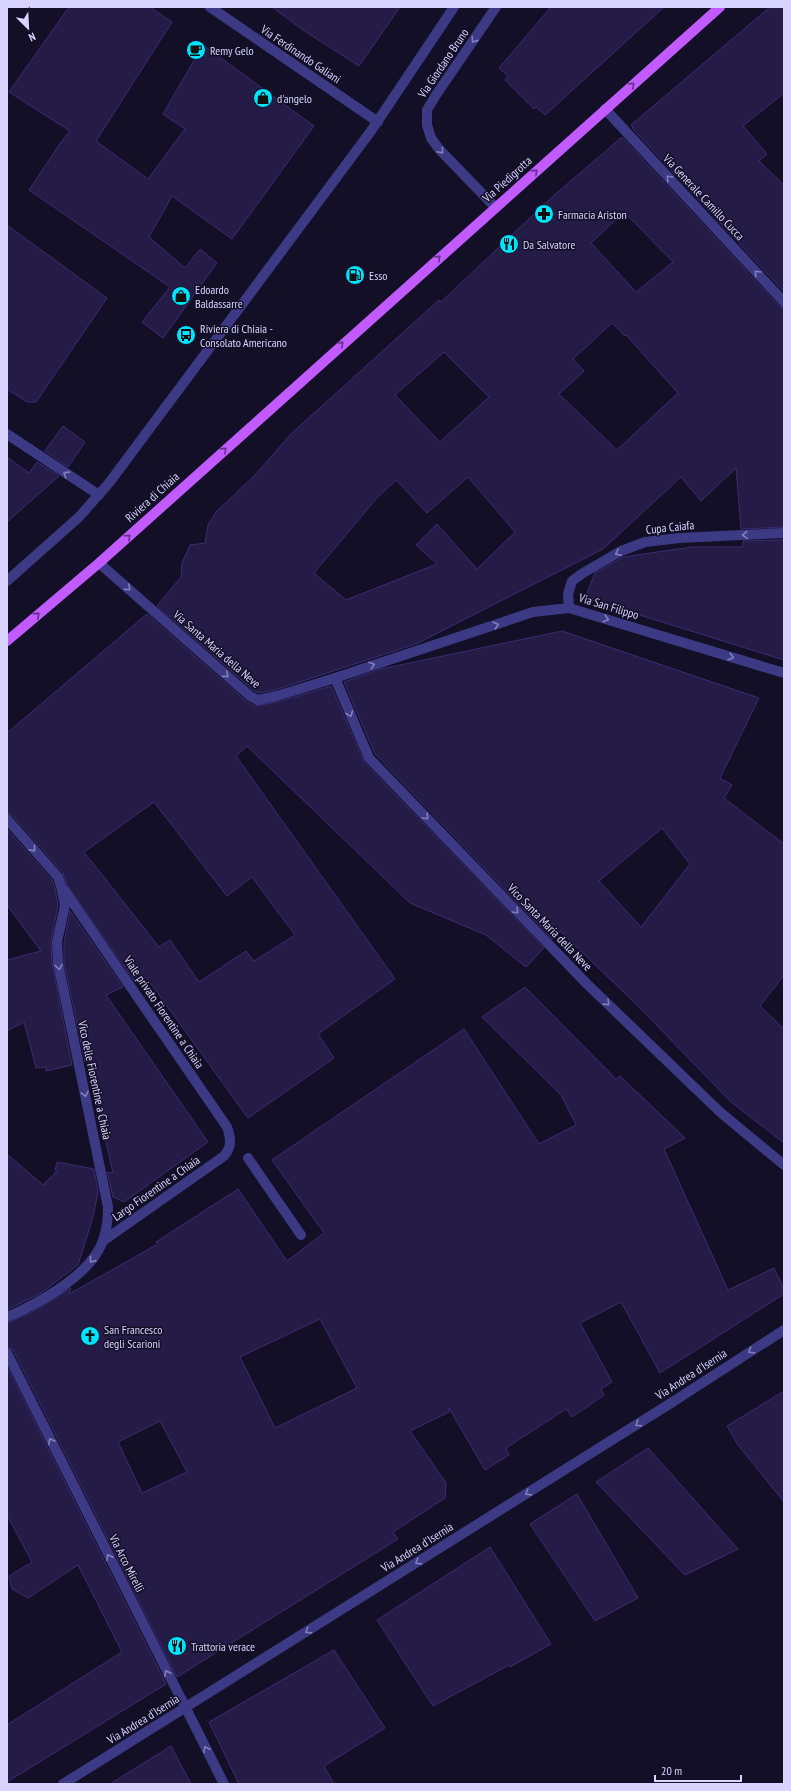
<svg xmlns="http://www.w3.org/2000/svg" width="791" height="1791" font-family="'PT Sans Narrow',sans-serif">
<style>
.building{fill:#241b47;stroke:#3b2d73;fill-rule:evenodd}
.lines{fill:none;stroke-linecap:round;stroke-linejoin:round}
.minor{stroke:#3d3a85;stroke-width:10}
.major{stroke:#c25bff;stroke-width:10}
.oneway{stroke:#837fbc}
.oneway2{stroke:#623188}
.labels{text-anchor:middle;dominant-baseline:central;stroke-width:3;stroke-linejoin:round;paint-order:stroke}
.poi-label{font-size:12px;fill:#d9d4ff;stroke:#130f26;text-anchor:start}
.street-label{font-size:12px;fill:#d9d4ff;stroke:#130f26}
</style>
<rect width="100%" height="100%" fill="#130f26"/>
<!-- building -->
<g class="building">
<polygon points="69,7 150,7 172,22 96,141 148,179 185,129 163,114 203,45 314,126 232,239 172,196 149,237 185,268 200,249 217,263 163,338 142,322 170,287 29,190 59,145 70,131 9,92"/>
<polygon points="272,7 400,7 359,66 303,30"/>
<polygon points="551,7 664,7 545,115 536,107 534,109 505,80 508,76 499,68"/>
<polygon points="770,7 784,7 784,93 743,126 767,154 759,161 784,185 784,292 632,128 633,127 631,125"/>
<path d="M622,137L779,306L784,308V527L741,529L736,468L701,501L681,477L603,549L416,644L275,690L258,693L254,691L157,606L181,577L182,563L190,545L205,543L208,525L216,512L255,475L291,434L439,300L441,302L551,198ZM624,212L673,262L636,292L591,243ZM612,323L625,336L626,335L678,393L617,450L559,394L584,371L573,359ZM444,352L489,397L440,442L395,395ZM468,477L515,532L477,569L437,524L416,545L437,564L346,600L314,573L376,499L396,480L427,513Z"/>
<polygon points="7,225 107,298 36,402 27,402 7,389"/>
<polygon points="63,426 85,442 68,467 45,451"/>
<polygon points="7,457 29,473 37,462 59,476 7,522"/>
<polygon points="784,540 784,660 585,598 595,573 623,557 692,547 743,547 743,541"/>
<path d="M147,614L246,701L254,706L278,702L331,686L364,762L544,948L526,967L486,935L410,903L247,746L236,756L395,979L318,1034L334,1058L248,1118L146,977L135,982L67,885L63,873L12,815L7,813V733ZM154,802L227,896L252,877L295,935L254,961L246,951L199,982L170,940L159,947L84,852Z"/>
<path d="M562,631L759,698L720,778L732,785L724,798L784,844V975L760,1006L784,1029V1143L731,1102L638,1006L560,931L552,939L375,754L344,682L381,669ZM662,828L690,864L641,927L599,881Z"/>
<polygon points="7,829 52,880 55,888 58,905 51,941 52,963 72,1065 46,1071 46,1067 36,1068 24,1022 7,1031 7,960 41,951 7,905"/>
<polygon points="70,911 123,987 106,995 208,1142 124,1202 113,1197 107,1172 113,1173 88,1061 85,1062 64,962 64,943"/>
<path d="M525,987L616,1079L620,1076L685,1138L664,1149L728,1290L774,1268L784,1289V1294L660,1373L621,1302L580,1323L612,1382L601,1389L604,1395L572,1417L566,1409L506,1448L509,1455L485,1470L449,1408V1412L410,1431L446,1483L445,1498L393,1532L398,1539L177,1677L13,1350L7,1347V1323L34,1311L71,1288L69,1294L158,1244L156,1242L238,1189L287,1261L324,1233L272,1160L464,1029L539,1144L576,1125L561,1095L482,1017ZM320,1319L357,1388L275,1428L240,1357ZM160,1421L187,1472L142,1493L118,1442Z"/>
<polygon points="7,1154 43,1185 57,1171 55,1170 57,1162 94,1169 98,1192 93,1217 78,1265 41,1293 7,1310"/>
<polygon points="7,1367 166,1684 7,1782 7,1725 122,1652 78,1565 28,1598 12,1589 9,1576 32,1562 7,1515"/>
<polygon points="784,1391 784,1502 738,1445 727,1426"/>
<polygon points="648,1448 738,1549 685,1575 596,1482"/>
<polygon points="577,1494 638,1598 595,1621 530,1524"/>
<polygon points="490,1547 551,1644 510,1667 509,1665 433,1706 377,1620"/>
<polygon points="334,1650 385,1728 324,1766 334,1784 239,1784 209,1722"/>
<polygon points="171,1746 191,1784 110,1784"/>
</g>
<g class="lines">
<!-- minor -->
<g class="minor">
<polyline points="210,7 378,122"/>
<polyline points="605,109 784,302"/>
<polyline points="495,207 439,149 431,138 427,125 427,110 436,95 496,7"/>
<polyline points="7,434 99,495"/>
<polyline points="99,563 250,696 257,700 277,696 335,678 533,612 569,608 784,673"/>
<polyline points="7,581 79,517 109,483 371,131 454,7"/>
<polyline points="569,608 568,594 572,581 583,573 621,551 645,542 679,538 784,533"/>
<polyline points="335,678 369,758 587,984 720,1112 784,1165"/>
<path d="M7,819L58,877L61,886L65,905L57,942L58,963L108,1207C108,1223 106,1238 98,1251C82,1279 36,1305 7,1317"/>
<path d="M64,890L227,1127C231,1138 232,1147 224,1156L103,1241"/>
<polyline points="248,1158 301,1235"/>
<polyline points="7,1353 224,1784"/>
<polyline points="63,1784 671,1403 784,1330"/>
</g>
<!-- major -->
<polyline class="major" points="7,641 99,563 720,7"/>
</g>
<!-- one-way arrows -->
<defs><path id="oneway-chevron" d="M-2-3.5L2.5 0L-2 3.5" fill="none" stroke-width="1.6" stroke-linecap="round" stroke-linejoin="round"/></defs>
<g class="oneway">
<use href="#oneway-chevron" transform="translate(474 40) rotate(125)"/>
<use href="#oneway-chevron" transform="translate(441 151) rotate(49)"/>
<use href="#oneway-chevron" transform="translate(669 178) rotate(-133)"/>
<use href="#oneway-chevron" transform="translate(757 273) rotate(-133)"/>
<use href="#oneway-chevron" transform="translate(66 474) rotate(-147)"/>
<use href="#oneway-chevron" transform="translate(745 535) rotate(178)"/>
<use href="#oneway-chevron" transform="translate(618 553) rotate(153)"/>
<use href="#oneway-chevron" transform="translate(128 588) rotate(41)"/>
<use href="#oneway-chevron" transform="translate(606 619) rotate(17)"/>
<use href="#oneway-chevron" transform="translate(496 625) rotate(-19)"/>
<use href="#oneway-chevron" transform="translate(731 657) rotate(17)"/>
<use href="#oneway-chevron" transform="translate(372 665) rotate(-18)"/>
<use href="#oneway-chevron" transform="translate(226 675) rotate(42)"/>
<use href="#oneway-chevron" transform="translate(350 714) rotate(68)"/>
<use href="#oneway-chevron" transform="translate(426 817) rotate(46)"/>
<use href="#oneway-chevron" transform="translate(33 849) rotate(49)"/>
<use href="#oneway-chevron" transform="translate(516 911) rotate(46)"/>
<use href="#oneway-chevron" transform="translate(59 967) rotate(81)"/>
<use href="#oneway-chevron" transform="translate(607 1003) rotate(44)"/>
<use href="#oneway-chevron" transform="translate(85 1094) rotate(78)"/>
<use href="#oneway-chevron" transform="translate(92 1260) rotate(129)"/>
<use href="#oneway-chevron" transform="translate(751 1351) rotate(148)"/>
<use href="#oneway-chevron" transform="translate(638 1424) rotate(148)"/>
<use href="#oneway-chevron" transform="translate(51 1441) rotate(-117)"/>
<use href="#oneway-chevron" transform="translate(528 1493) rotate(148)"/>
<use href="#oneway-chevron" transform="translate(109 1557) rotate(-117)"/>
<use href="#oneway-chevron" transform="translate(418 1562) rotate(148)"/>
<use href="#oneway-chevron" transform="translate(308 1631) rotate(148)"/>
<use href="#oneway-chevron" transform="translate(167 1673) rotate(-117)"/>
<use href="#oneway-chevron" transform="translate(206 1749) rotate(-117)"/>
</g>
<g class="oneway2">
<use href="#oneway-chevron" transform="translate(632 85) rotate(-42)"/>
<use href="#oneway-chevron" transform="translate(535 172) rotate(-42)"/>
<use href="#oneway-chevron" transform="translate(438 258) rotate(-42)"/>
<use href="#oneway-chevron" transform="translate(341 344) rotate(-42)"/>
<use href="#oneway-chevron" transform="translate(224 450) rotate(-42)"/>
<use href="#oneway-chevron" transform="translate(128 537) rotate(-42)"/>
<use href="#oneway-chevron" transform="translate(37 615) rotate(-40)"/>
</g>
<!-- icons -->
<defs>
<symbol id="cafe-disc" viewBox="-11 -11 22 22"><circle r="9.5" fill="#00e5ff" stroke="#130f26"/><path d="M-5.5-4.5H6V0H3Q3 3.5 0 3.5H-2.5Q-5.5 3.5-5.5 0ZM3-3.2v2h1.7v-2ZM-6 4.5H4V6H-6Z" fill="#111"/></symbol>
<symbol id="shop-disc" viewBox="-11 -11 22 22"><circle r="9.5" fill="#00e5ff" stroke="#130f26"/><path d="M-5-2.5h2.3a2.7 3.5 0 0 1 5.4 0H5L5.5 6h-11ZM-1.5-2.5h3a1.5 2.3 0 0 0-3 0Z" fill="#111"/></symbol>
<symbol id="pharmacy-disc" viewBox="-11 -11 22 22"><circle r="9.5" fill="#00e5ff" stroke="#130f26"/><path d="M-2-6h4v4h4v4h-4v4h-4v-4h-4v-4h4Z" fill="#111"/></symbol>
<symbol id="restaurant-disc" viewBox="-11 -11 22 22"><circle r="9.5" fill="#00e5ff" stroke="#130f26"/><path d="M-5-6h1v4h1v-4h1v4h1v-4h1v5L-1.5 .5V6h-2V.5L-5-1ZM5-6V6H3V1.5H1.5Q1.5-4 5-6Z" fill="#111"/></symbol>
<symbol id="fuel-disc" viewBox="-11 -11 22 22"><circle r="9.5" fill="#00e5ff" stroke="#130f26"/><path d="M-5.5-6h7V0h2V4h1.3V-2.5L3-4.5l.8-.8L6-3V5H2.5V1h-1V6h-7ZM-4.2-4.7v3.2H.2V-4.7Z" fill="#111"/></symbol>
<symbol id="bus-disc" viewBox="-11 -11 22 22"><circle r="9.5" fill="#00e5ff" stroke="#130f26"/><path d="M-5-6H5V4H4V6H2V4H-2V6H-4V4H-5ZM-3.5-4V0h7V-4ZM-3.5 1.2v1.5H-2V1.2ZM2 1.2v1.5H3.5V1.2Z" fill="#111"/></symbol>
<symbol id="church-disc" viewBox="-11 -11 22 22"><circle r="9.5" fill="#00e5ff" stroke="#130f26"/><path d="M-1.2-6h2.4v3.5h3.3v2.4h-3.3V6h-2.4V-.1h-3.3v-2.4h3.3Z" fill="#111"/></symbol>
</defs>
<g fill-rule="evenodd">
<use href="#cafe-disc" x="185" y="39" width="22" height="22"/>
<use href="#shop-disc" x="252" y="87" width="22" height="22"/>
<use href="#pharmacy-disc" x="533" y="203" width="22" height="22"/>
<use href="#restaurant-disc" x="498" y="233" width="22" height="22"/>
<use href="#fuel-disc" x="344" y="264" width="22" height="22"/>
<use href="#shop-disc" x="170" y="285" width="22" height="22"/>
<use href="#bus-disc" x="175" y="324" width="22" height="22"/>
<use href="#church-disc" x="79" y="1325" width="22" height="22"/>
<use href="#restaurant-disc" x="166" y="1635" width="22" height="22"/>
</g>
<g class="labels">
<!-- poi labels -->
<g class="poi-label">
<text x="210" y="50">Remy Gelo</text>
<text x="277" y="98">d'angelo</text>
<text x="558" y="214">Farmacia Ariston</text>
<text x="523" y="244">Da Salvatore</text>
<text x="369" y="275">Esso</text>
<text x="195" y="289">Edoardo<tspan x="195" dy="14">Baldassarre</tspan></text>
<text x="200" y="328">Riviera di Chiaia -<tspan x="200" dy="14">Consolato Americano</tspan></text>
<text x="104" y="1329">San Francesco<tspan x="104" dy="14">degli Scarioni</tspan></text>
<text x="191" y="1646">Trattoria verace</text>
</g>
<!-- street labels -->
<g class="street-label">
<text transform="translate(301 54) rotate(34)">Via Ferdinando Galiani</text>
<text transform="translate(443 63) rotate(-56)">Via Giordano Bruno</text>
<text transform="translate(507 179) rotate(-42)">Via Piedigrotta</text>
<text transform="translate(704 197) rotate(47)">Via Generale Camillo Cucca</text>
<text transform="translate(152 497) rotate(-42)">Riviera di Chiaia</text>
<text transform="translate(670 527) rotate(-6)">Cupa Caiafa</text>
<text transform="translate(609 606) rotate(17)">Via San Filippo</text>
<text transform="translate(217 649) rotate(41)">Via Santa Maria della Neve</text>
<text transform="translate(550 927) rotate(46)">Vico Santa Maria della Neve</text>
<text transform="translate(164 1012) rotate(56)">Viale privato Fiorentine a Chiaia</text>
<text transform="translate(95 1080) rotate(78)">Vico delle Fiorentine a Chiaia</text>
<text transform="translate(156 1188) rotate(-35)">Largo Fiorentine a Chiaia</text>
<text transform="translate(691 1374) rotate(-33)">Via Andrea d'Isernia</text>
<text transform="translate(417 1547) rotate(-32)">Via Andrea d'Isernia</text>
<text transform="translate(127 1563) rotate(63)">Via Arco Mirelli</text>
<text transform="translate(143 1719) rotate(-32)">Via Andrea d'Isernia</text>
</g>
</g>
<!-- border -->
<rect width="791" height="1791" fill="none" stroke="#d9d4ff" stroke-width="16"/>
<!-- north arrow -->
<g transform="translate(28 28) rotate(156)" stroke="#130f26" stroke-width="3" paint-order="stroke">
<path d="M0-3L7 15L0 10L-7 15Z" fill="#d9d4ff"/>
<text y="-6" font-size="11" font-weight="bold" text-anchor="middle" fill="#d9d4ff">N</text>
</g>
<!-- scale -->
<path d="M655 1775v6h86v-6" fill="none" stroke="#d9d4ff" stroke-width="2"/>
<text x="661" y="1775" font-size="12" fill="#d9d4ff" stroke="#130f26" stroke-width="3" paint-order="stroke">20 m</text>
</svg>
